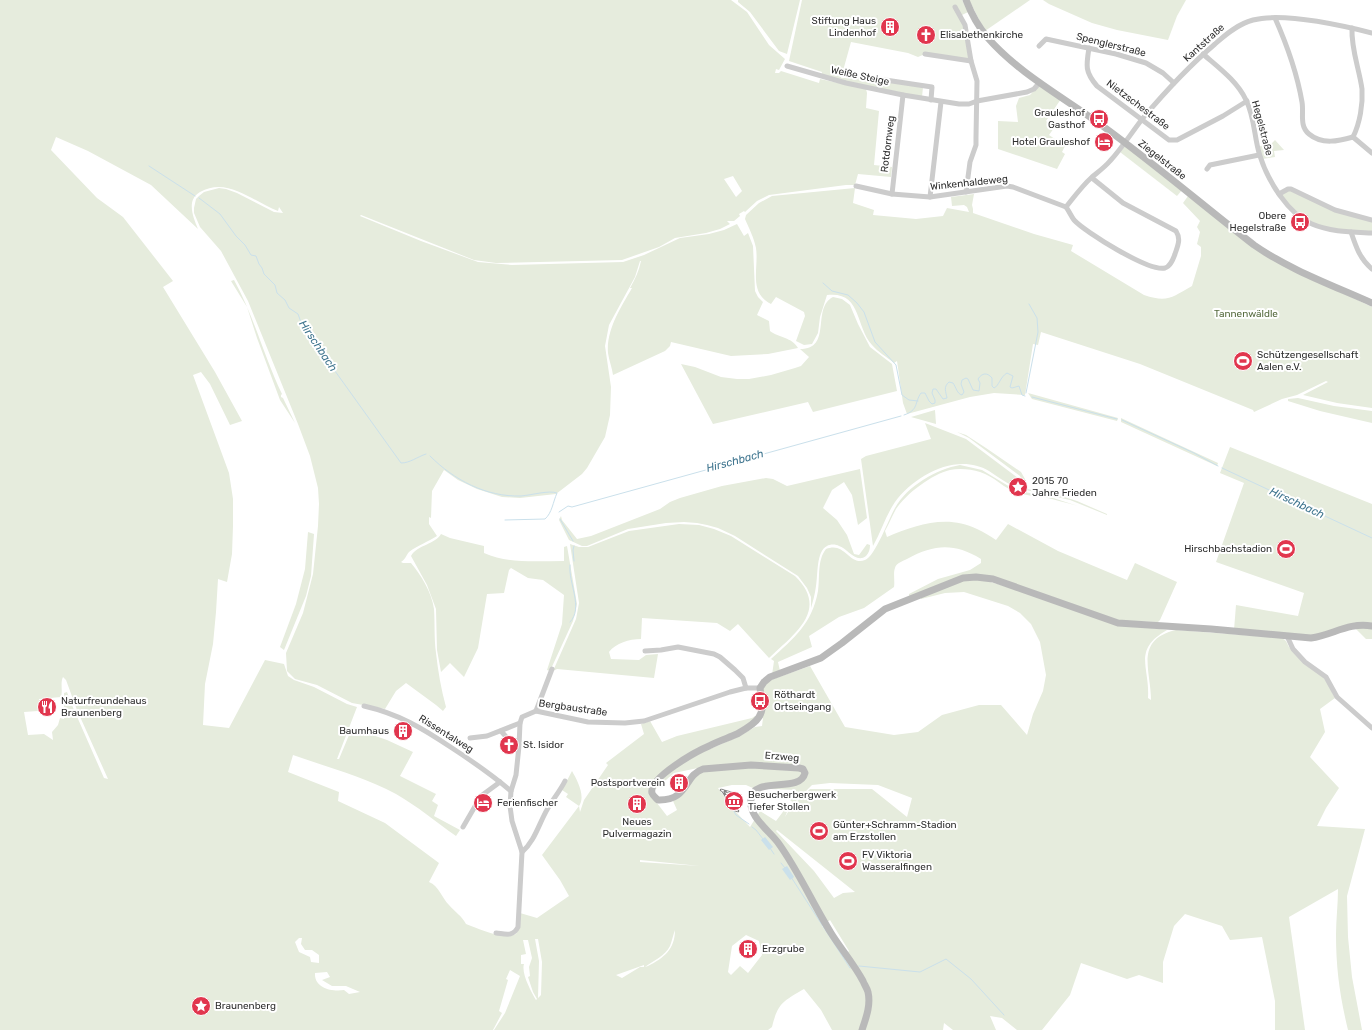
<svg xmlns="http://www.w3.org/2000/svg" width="1372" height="1030" font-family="Rubik,sans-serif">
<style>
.green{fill:#e6ecdd;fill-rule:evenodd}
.water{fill:#cae0eb}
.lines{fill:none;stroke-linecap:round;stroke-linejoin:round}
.stream{stroke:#cae0eb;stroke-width:1}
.street{stroke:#ccc;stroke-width:5}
.secondary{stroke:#b9b9b9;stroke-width:7}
.rail-casing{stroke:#848484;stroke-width:2.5}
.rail{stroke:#fff;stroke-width:1;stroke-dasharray:3;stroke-linecap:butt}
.labels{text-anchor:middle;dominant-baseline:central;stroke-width:4;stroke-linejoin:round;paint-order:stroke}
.poi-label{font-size:10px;fill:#2f2f2f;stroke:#fff;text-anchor:start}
.street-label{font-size:10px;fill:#2f2f2f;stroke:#fff}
.park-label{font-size:10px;fill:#556a3d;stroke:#fff}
.water-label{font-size:11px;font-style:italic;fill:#3f758f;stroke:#fff}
</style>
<rect width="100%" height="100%" fill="#fff"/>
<!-- green -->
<g class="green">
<path d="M0,0H731L747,12L769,45L785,59L779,70L776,69L775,73H779L781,71L819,83L820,79L866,89L867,93L866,108L879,111L874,165L892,167L891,177L858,174L855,185H846L769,195L757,201L745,212L744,211L739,214L740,216L734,221H727L730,224L720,229L706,233L675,238L659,247L622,260L496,263L474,260L361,215L360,216L421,241L478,262L512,265L623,262L644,255L680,238L709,234L724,230L737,224L744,236L748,233L753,246L755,291L758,297L763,302L757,315L769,321L770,331C779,338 792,337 798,348L768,354L731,356L671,342L670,346L665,351L613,375C612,368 609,360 608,353C606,330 621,307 632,288H630C635,279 639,271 641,261H640L635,277L609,325L605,346L611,387L610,415L605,437L587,468L582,474L556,494L520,498L502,497L477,489L458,480L444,470L432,491L431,518L429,517V524L437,536C428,542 418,545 409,552C406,555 406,559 401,562L403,563H411C421,575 432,593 434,609C435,624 434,638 436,653C438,671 441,689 446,707L443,711L436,705L406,683L396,691L385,709L352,703L317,685L295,679L287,671L286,653L303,613L313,574L318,526L319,504L318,488L310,456L298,424L248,301L221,251L200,227L194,213V208L196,199L199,196L204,192L219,188L226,189L237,193L274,212L283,213L279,207L278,211C253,202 228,176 200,192C186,200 193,217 198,229L151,185L88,151L56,137L51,150L97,198L123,217L173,281L163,287L215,372L242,421L230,425L210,384L201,372L193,375L229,473L233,499V526L232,554L227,582L218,579L216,612L213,644L205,684L203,725L229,728L265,660L284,664L288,676L294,680L314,687L347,704L357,707L337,759H339L352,728L387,740L413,752L400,776L436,794L432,801L438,805L434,816L460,830L456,836C436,822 417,806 396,794C364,777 327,767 293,755L288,772L339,792L338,801L385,823L439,863L429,882C439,886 442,898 449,905C455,912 462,916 466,924C480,929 501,940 516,934L520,927V913L537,918L569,896L560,880L542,855L579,806L566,797L568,794L562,790L572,771C577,780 586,796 579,806L580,812L584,800L608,765L606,763L644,734L641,724L650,721L662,742L677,736L752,718L755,716V719L710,749L740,736L755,727L762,726L763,718L762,717V690L768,681L810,666L845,727L894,735L918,732L942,715L979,705H1001L1027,735L1033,714L1043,691L1046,675L1040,642L1031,624L1020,613L1008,606L964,592L945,593L921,599V596L963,580H983L1001,585L1120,624L1167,630C1132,650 1150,667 1148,698L1151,700C1151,670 1134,640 1176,630L1282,638L1286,641L1289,647C1301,657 1318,669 1326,681C1330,686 1331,692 1335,698L1320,709L1325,732L1310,757L1339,788L1326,808L1317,826L1365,829L1347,896L1348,937L1352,977L1362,1030H1348C1340,997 1336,969 1336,935C1336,920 1338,904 1338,889L1289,917L1305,1030H1275V1001L1262,937L1230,940L1222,926L1185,914L1174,926L1163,962V983L1139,975L1127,979L1081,963L1070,995L1042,1030H1017L1002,1018L990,1016L996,1030H953L944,1023L943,1030H832L821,1010L804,989C784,1001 778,1002 772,1027L768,1030H494L505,1013L520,976L510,970L506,979L508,980L499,1011L502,1013L493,1030H0ZM733,176L742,191L736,197L724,179ZM63,677L66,680L77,710L108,779L104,778L71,703L67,692L64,693V719L60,718L58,725L52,732L53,740L44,734L28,735L24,712L38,711L39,699L61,697C63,690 60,683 63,677ZM698,768L684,793L673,801L677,810L667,816L650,794L674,773ZM830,783L878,785L912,798L907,817L872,789H810L791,807L785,817L789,807L785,809L776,821L760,811L750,827L736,812L718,788L732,785H746L755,789H771L796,790L790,800L794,803L812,785ZM777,830L855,892L843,893L834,898L814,871L776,831ZM640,860L700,866L640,862ZM830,920L849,951L848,952L840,951L822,926ZM675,930C675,949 664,958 648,966L645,967C654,960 665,956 670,946C672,941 673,935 675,930ZM746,935L759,941L762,955L748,973L740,966L731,975L728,972L732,946ZM299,938H302L301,944L305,950H312L319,955V963L311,962L310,957L299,952L295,942ZM535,939H538L542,962L541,995L538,998L539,961ZM523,940H528L532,958L529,967L530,976L528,977L533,992L537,999L536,1000C531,992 521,973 524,964H521V955L526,954ZM644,965V967H640L622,978L616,975ZM327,972L330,977L322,980L332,986H346L360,992L349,994L344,990C332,992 314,988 315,973Z"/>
<polygon points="738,0 800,0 787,54 779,51 750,12 738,2"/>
<polygon points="802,0 962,0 968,12 962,15 969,59 925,54 918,57 908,53 851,42 841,78 868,78 923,87 922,97 821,76 822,72 789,61"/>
<polygon points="969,0 1030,0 985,31"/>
<polygon points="1043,0 1186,0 1177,16 1168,40 1117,30 1092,23 1049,4"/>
<polygon points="1040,84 1061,99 1046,121 1054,128 1049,135 1065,146 1062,152 1065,154 1057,169 998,149 998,121 1018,122 1016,106 1019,98 1030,95"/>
<polygon points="1275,140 1284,150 1274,151 1275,157 1262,159 1259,146 1270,145"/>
<polygon points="1125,146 1182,190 1177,196 1120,152"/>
<path d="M855,188L853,203L874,210L873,215L916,219L943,216L947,208L969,212L967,207L964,205L952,206L951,197L974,194L972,205L973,209V213L1034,234L1073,245L1071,251L1144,295C1168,303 1172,297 1192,286L1201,256V247L1197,244L1200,232L1197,227L1200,221L1183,203L1188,196L1253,246L1349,296L1372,307V408L1337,403L1303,395L1328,382L1326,381L1297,395L1282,399L1254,412L1253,410L1140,364L1041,332L1038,345L1033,344L1025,395L994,393L970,397L907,414L903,403L897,361L894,363C887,357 878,352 872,345C855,326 862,291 827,295L820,317L818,333L812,344L804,345L796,341L805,316L804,312L776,297L771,304C748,292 759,269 756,248C754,238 749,228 745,219L746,215L759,203L772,196Z"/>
<polygon points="1288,189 1320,204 1372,220 1372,233 1325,228 1300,217 1279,194"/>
<path d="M234,280C254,316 264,357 282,394L281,395V397L283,398L295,423L280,400L257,338L247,307L231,281Z"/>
<path d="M833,297L842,299L850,305L858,324L870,347L892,364L897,391L813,412L808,402L713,424L681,364L695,367L721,377L737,379H749L771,375L795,368L801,366L809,357L800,349C833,349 811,308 833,297Z"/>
<polygon points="1028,393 1118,418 1117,421 1032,399"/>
<polygon points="1298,398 1334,406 1372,411 1372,423 1320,411 1288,401 1288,399"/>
<polygon points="935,410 936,424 911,417"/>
<polygon points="1121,418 1218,463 1217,466 1121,422"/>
<path d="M925,423L966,439L1018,478L1021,482V487C1013,489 997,476 989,471C957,452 915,475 895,502C886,515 881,532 873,546L861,459L866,456L931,439Z"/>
<polygon points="957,432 966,435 986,448 1021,472 1025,479 1027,489 1055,494 1077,501 1107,514 1107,515 1070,500 1026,490 1020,476 969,438"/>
<polygon points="1230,447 1372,504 1372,639 1366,639 1355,628 1312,637 1234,630 1236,605 1298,616 1304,593 1216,562 1244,483 1220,473"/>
<path d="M960,465L982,470L1015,490L1050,497L1078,506C1066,503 1054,499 1042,497C1034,496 1025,495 1018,493C1004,489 994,476 980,472C971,469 959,468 950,470C932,474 906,494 896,509C892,516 889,524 885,531L887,537C915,525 947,514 977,529C984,532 990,536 996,540L1008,524L1058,551L1127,580L1135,563L1177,582L1160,620L1158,622L1121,621L983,575L909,597V594L938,579L970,570L981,563V559C954,543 935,544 907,559C903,561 896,563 895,568C893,573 895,581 894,587L864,608L839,617L809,636L812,647L778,662L780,671L772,675L774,661L771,659C794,638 812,624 818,591C820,578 817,560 826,549C845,541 849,566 865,560C875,557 889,518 895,508C907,486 937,469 960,465Z"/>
<path d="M860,469L867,518L858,525L852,495L844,482L832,490L823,508L837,520L847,535L854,554L859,555L867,544L870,545C870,549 869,553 866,556C856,564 847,548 839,546C836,544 830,544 827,546C816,551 818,576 816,586C815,594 813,601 811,608V597L807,588L798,576L735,536L718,528L707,525L697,523L684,522L666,523L628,529L587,546H582L569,540L559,520L561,516L562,520L577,539L591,536L660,509L670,502L680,498L722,486L766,478L773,479L787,486Z"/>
<path d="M679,524L699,525L714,529L731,536L795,576C830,610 794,634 769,658L738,624L730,631L717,623L642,618L641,639C629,639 616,643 609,652L611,659L639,660L646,655L658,654L654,678L557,669L553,671L576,619L579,603L570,544L579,547H588L629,531Z"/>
<polygon points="308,532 314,534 311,576 306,596 284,650 280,647 296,604 305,569"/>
<path d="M441,534L450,538L484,546V553C509,564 537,561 564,561V547L567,546L577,604L573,621L550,671L547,670L562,624L564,595L543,580L528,578L511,568L509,570L504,593L487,594L478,648L464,677L450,663L441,672L437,650L436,609L427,585L411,556C417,545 436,544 441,534Z"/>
</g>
<!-- water -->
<g class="water">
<polygon points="765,837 773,847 769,850 761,840"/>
<polygon points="787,866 794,877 790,880 782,869"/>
</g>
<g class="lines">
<!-- stream -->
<g class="stream">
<polyline points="149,166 195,196"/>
<path d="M199,198L220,214L236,236L245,245L251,255L256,256L259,264L262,268L264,274L275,285L277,293L285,300L289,308L298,314L302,325L401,463C410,463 417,457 426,454"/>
<polyline points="823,283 832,291 848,295 857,303 864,312 875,342 896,365 902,395 909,400 918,401"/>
<polyline points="1026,393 1038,332 1037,318 1029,304"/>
<polyline points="1032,397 1117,419"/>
<path d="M904,415C919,410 914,403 921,393H925L929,401L932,404L935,403V400L932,393L933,389H936L943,399L947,398C946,392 943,387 949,382L953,383C956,387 957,394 962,395L964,392L961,384L962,380L966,378L968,379L973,390L979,391L980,383L978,379C982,373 987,372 992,378V386L994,388C999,386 1000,377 1007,373L1013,376L1010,387L1012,388L1019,386L1022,395L1025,396"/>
<polyline points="1122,420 1194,453 1218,466"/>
<path d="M430,456C454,480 486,497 521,496C532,495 549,490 557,493C553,502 552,513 545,519L505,520"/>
<polyline points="1222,468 1372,538"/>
<polyline points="559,512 568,506 572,507 901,416"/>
<polyline points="560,519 573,541"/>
<polyline points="574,546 573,550 574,561"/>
<path d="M570,622C584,608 568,583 570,565"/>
<polyline points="723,792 736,815 749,824"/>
<polyline points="752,827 756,830 763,839"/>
<polyline points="770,848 774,854"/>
<polyline points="781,863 785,868"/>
<polyline points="791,877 850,968"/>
<polyline points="859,966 920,972 946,959 971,979 1004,1015"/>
</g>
<!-- street -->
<g class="street">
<polyline points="955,7 965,25 971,61 977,81 976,137 976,145 970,162 966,192"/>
<path d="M1275,18C1287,45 1297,73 1302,102C1304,113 1299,126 1309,134C1322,145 1339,141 1353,137"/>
<path d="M1352,28C1351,49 1359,68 1362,89C1363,104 1360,123 1353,137"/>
<polyline points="1039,46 1046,39 1116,54 1146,63 1163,73 1174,83"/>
<path d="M1089,48C1086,66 1085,72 1097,86L1169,140H1177L1223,116L1247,101"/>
<polyline points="925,54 971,61"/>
<path d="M1203,54C1219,68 1237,81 1246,100C1255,118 1254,138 1260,156C1268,181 1288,214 1312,224C1330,232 1353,232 1372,233"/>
<polyline points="787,66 846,83 903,95 959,104 969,104 977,101 1027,92 1034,89 1040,82"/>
<polyline points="872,78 932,87 931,100"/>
<polyline points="1353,137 1372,153"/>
<polyline points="1207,169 1210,165 1259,155"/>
<path d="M856,186L892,194L930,197L1007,186L1013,187L1066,207C1074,197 1082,186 1092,177C1098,172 1105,167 1110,161C1122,148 1132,132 1143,118C1165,92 1189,66 1215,44C1226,34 1238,24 1253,20C1284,12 1340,25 1372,33"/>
<polyline points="892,194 903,95"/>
<polyline points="1279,194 1288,189 1291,189 1335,210 1372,220"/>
<polyline points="930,197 941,102"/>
<path d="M1066,207C1069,211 1071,216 1074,220C1085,232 1149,272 1165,268C1171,266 1173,259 1175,254C1178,245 1181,239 1176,231L1123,203L1092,178"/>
<path d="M1351,232C1356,247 1360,259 1372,269"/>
<polyline points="1287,636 1293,649 1305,662 1326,677 1337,697 1372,728"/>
<polyline points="645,651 661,650 678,647 714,654 720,657 735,670 743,678 746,688"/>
<path d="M364,706C399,714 422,728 452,748C472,761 492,775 511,791"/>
<polyline points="536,711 552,669"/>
<polyline points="501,731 515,747 519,746"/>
<polyline points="470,738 487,736 520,723"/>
<polyline points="463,827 481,796 500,782"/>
<path d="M522,852C535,841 539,823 548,808C553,799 560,791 565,781"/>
<path d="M496,933C506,934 513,937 518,927L522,852L512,821L510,806L511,791L516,775L519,746L520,723L522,717L536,711L588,722L625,723L644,721L730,692L746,688H760"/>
</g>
<!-- secondary -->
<g class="secondary">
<path d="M966,0C971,13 978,26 987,37C1019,74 1065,98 1104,127C1156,165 1204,206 1254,245C1290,270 1332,285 1372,303"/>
<path d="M862,1030C866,1018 871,1005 868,992C867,988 864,984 863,981C854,964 841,949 831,933C813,904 799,872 779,844C770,831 748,817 751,799C754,775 800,794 805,773L803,769L799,768L751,765L703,769C684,775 689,801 658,800C656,798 653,796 652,793C648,778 697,751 709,746C718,741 728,738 737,734C744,730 755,724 759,717C765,708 761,698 760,688L764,682L770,677L821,658L842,643L885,609L963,578L976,577L993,579L1118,623L1211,629L1311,638C1333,635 1348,622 1372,626"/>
</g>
<defs>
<g id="rail">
<polyline points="721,790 732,793 738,797"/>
<polyline points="722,790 735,810 738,811"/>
</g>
</defs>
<!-- rail casing -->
<use href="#rail" class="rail-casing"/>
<!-- rail -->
<use href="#rail" class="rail"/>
</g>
<!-- icons -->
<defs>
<symbol id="building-disc" viewBox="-11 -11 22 22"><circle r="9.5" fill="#e1364e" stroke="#fff"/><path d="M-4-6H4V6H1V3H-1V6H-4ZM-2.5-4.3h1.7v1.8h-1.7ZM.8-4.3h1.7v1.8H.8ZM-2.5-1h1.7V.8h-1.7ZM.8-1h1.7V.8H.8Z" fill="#fff"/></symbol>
<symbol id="church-disc" viewBox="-11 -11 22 22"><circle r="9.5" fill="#e1364e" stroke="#fff"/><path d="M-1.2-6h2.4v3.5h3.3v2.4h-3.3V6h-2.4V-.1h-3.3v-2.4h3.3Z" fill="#fff"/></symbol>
<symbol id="bus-disc" viewBox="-11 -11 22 22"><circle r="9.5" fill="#e1364e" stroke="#fff"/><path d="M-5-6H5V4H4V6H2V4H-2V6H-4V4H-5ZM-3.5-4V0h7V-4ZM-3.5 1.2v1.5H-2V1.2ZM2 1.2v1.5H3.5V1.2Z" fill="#fff"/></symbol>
<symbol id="hotel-disc" viewBox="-11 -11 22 22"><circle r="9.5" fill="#e1364e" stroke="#fff"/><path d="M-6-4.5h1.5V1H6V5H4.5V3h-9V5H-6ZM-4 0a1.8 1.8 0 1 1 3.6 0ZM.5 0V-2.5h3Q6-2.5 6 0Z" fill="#fff"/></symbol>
<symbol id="stadium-disc" viewBox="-11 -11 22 22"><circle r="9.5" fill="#e1364e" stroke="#fff"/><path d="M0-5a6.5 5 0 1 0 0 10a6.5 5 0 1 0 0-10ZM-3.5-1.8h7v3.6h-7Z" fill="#fff"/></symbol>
<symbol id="sight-disc" viewBox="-11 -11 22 22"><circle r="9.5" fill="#e1364e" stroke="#fff"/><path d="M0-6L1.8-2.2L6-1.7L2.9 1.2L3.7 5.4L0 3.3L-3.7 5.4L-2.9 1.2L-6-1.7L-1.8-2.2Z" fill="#fff"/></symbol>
<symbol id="restaurant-disc" viewBox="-11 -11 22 22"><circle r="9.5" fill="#e1364e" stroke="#fff"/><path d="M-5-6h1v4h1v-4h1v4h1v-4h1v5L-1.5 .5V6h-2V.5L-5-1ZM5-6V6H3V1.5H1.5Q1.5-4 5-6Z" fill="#fff"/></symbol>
<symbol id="museum-disc" viewBox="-11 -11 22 22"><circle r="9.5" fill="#e1364e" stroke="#fff"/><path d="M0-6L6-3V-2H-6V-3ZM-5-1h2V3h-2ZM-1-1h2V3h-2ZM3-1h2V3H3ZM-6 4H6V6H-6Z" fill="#fff"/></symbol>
</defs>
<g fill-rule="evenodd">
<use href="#building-disc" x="879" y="16" width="22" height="22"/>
<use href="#church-disc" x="915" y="24" width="22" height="22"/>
<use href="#bus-disc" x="1088" y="108" width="22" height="22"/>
<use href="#hotel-disc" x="1093" y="131" width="22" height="22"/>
<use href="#bus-disc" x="1289" y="211" width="22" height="22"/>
<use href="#stadium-disc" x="1232" y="350" width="22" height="22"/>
<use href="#sight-disc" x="1007" y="476" width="22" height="22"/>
<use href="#stadium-disc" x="1275" y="538" width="22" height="22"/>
<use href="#bus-disc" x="749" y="690" width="22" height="22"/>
<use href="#restaurant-disc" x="36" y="696" width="22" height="22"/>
<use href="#building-disc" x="392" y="720" width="22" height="22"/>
<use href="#church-disc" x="498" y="734" width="22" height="22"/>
<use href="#building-disc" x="668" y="772" width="22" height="22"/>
<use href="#museum-disc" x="723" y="790" width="22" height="22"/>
<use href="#hotel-disc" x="472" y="792" width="22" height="22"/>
<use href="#building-disc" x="626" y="793" width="22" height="22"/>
<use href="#stadium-disc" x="808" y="820" width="22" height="22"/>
<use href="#stadium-disc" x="837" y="850" width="22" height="22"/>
<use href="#building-disc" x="737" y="938" width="22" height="22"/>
<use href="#sight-disc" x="190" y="995" width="22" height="22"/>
</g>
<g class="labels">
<!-- poi labels -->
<g class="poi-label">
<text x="876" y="21" text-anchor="end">Stiftung Haus<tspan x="876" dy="12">Lindenhof</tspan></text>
<text x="940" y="35">Elisabethenkirche</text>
<text x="1085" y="113" text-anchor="end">Grauleshof<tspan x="1085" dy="12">Gasthof</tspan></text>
<text x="1090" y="142" text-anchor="end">Hotel Grauleshof</text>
<text x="1286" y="216" text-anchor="end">Obere<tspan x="1286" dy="12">Hegelstraße</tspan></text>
<text x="1257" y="355">Schützengesellschaft<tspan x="1257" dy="12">Aalen e.V.</tspan></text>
<text x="1032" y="481">2015 70<tspan x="1032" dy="12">Jahre Frieden</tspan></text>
<text x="1272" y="549" text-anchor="end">Hirschbachstadion</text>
<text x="774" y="695">Röthardt<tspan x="774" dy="12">Ortseingang</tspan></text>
<text x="61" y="701">Naturfreundehaus<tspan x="61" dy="12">Braunenberg</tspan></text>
<text x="389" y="731" text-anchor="end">Baumhaus</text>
<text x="523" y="745">St. Isidor</text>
<text x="665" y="783" text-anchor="end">Postsportverein</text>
<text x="748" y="795">Besucherbergwerk<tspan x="748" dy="12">Tiefer Stollen</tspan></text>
<text x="497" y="803">Ferienfischer</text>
<text x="637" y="822" text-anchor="middle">Neues<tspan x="637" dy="12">Pulvermagazin</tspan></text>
<text x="833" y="825">Günter+Schramm-Stadion<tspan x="833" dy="12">am Erzstollen</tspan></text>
<text x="862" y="855">FV Viktoria<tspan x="862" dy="12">Wasseralfingen</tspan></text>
<text x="762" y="949">Erzgrube</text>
<text x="215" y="1006">Braunenberg</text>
</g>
<!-- street labels -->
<g class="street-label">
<text transform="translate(1204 43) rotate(-42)">Kantstraße</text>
<text transform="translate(1111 45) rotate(14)">Spenglerstraße</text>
<text transform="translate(860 76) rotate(12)">Weiße Steige</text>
<text transform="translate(1138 105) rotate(37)">Nietzschestraße</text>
<text transform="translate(1262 128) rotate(75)">Hegelstraße</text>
<text transform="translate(888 144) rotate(-83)">Rotdornweg</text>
<text transform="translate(1162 160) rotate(38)">Ziegelstraße</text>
<text transform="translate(969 183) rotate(-6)">Winkenhaldeweg</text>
<text transform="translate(573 708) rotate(8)">Bergbaustraße</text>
<text transform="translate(446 734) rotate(32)">Rissentalweg</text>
<text transform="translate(782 757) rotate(5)">Erzweg</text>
</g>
<!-- park labels -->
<g class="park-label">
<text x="1246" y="314">Tannenwäldle</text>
</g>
<!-- water labels -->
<g class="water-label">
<text transform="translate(318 346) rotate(56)">Hirschbach</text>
<text transform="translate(735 461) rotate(-15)">Hirschbach</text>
<text transform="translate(1297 503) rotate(25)">Hirschbach</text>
</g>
</g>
</svg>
